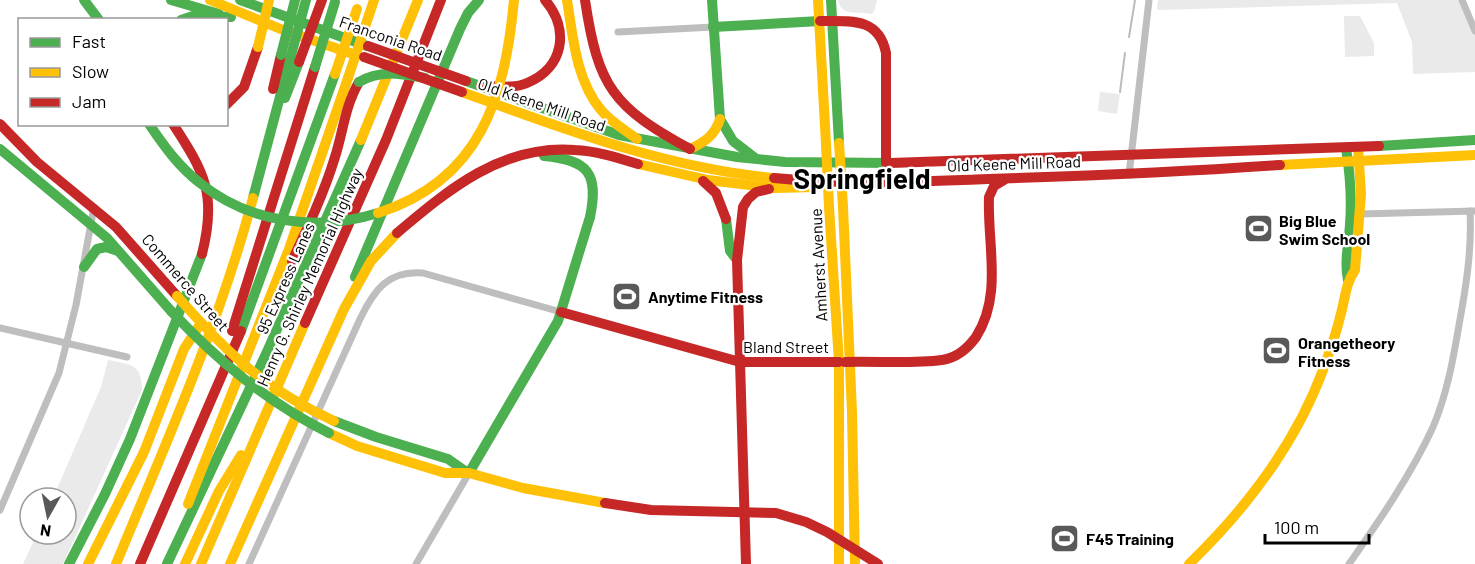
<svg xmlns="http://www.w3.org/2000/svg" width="1475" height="564" font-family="Barlow,sans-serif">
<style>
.green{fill:#eaeaea}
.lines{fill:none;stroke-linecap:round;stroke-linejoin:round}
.stream{stroke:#bcbcbc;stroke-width:2}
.street{stroke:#bebebe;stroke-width:7}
.fast{stroke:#4caf50;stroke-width:10}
.slow{stroke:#ffc107;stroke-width:10}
.jam{stroke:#c62828;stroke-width:10}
.fast-bridge{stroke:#4caf50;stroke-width:10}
.slow-bridge{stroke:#ffc107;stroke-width:10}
.jam-bridge{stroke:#c62828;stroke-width:10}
.labels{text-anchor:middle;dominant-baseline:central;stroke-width:4.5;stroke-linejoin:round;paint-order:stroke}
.street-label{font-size:16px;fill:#000;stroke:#fff}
.poi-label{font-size:16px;font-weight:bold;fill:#000;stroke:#fff;text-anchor:start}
.town-label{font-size:28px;font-weight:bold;fill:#000;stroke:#fff}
</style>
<rect width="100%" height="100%" fill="#fff"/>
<!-- green -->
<g class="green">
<path d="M838,0H877L874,12L871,14C858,11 841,17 838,0Z"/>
<polygon points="1158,0 1461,0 1475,28 1475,72 1413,74 1412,42 1397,3 1159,10 1157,9"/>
<polygon points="1344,16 1360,16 1374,43 1374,56 1345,57"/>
<polygon points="1100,92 1120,94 1117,114 1098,111"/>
<path d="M108,360C131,365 142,363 142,390L63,564H23L37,534H66V498H53L101,387Z"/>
</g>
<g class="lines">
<!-- stream -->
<g class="stream">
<polyline points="1129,37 1135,0"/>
<polyline points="1120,92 1125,53"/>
</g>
<!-- street -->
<g class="street">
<polyline points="1462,0 1475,31"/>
<polyline points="618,32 713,27"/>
<polyline points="1129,175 1149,0"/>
<polyline points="1360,214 1475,211"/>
<polyline points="0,328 127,357"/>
<polyline points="0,510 59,373 76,305 94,207"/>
<path d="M249,564L360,319C374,290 388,270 423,273L561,312"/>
<polyline points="416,564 469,473"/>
<path d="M1349,564C1379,521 1411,475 1433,427C1447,394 1453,360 1459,325C1466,287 1472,250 1470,211"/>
</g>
<!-- fast -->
<g class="fast">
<polyline points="84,0 99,20"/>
<polyline points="171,0 219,14"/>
<polyline points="240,0 367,46"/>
<polyline points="712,0 720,119"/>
<polyline points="831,0 839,143"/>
<polyline points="181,20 193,16 231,17"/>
<polyline points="713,27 820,21"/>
<polyline points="466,81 619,135 737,157 785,162 891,163"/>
<polyline points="285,98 299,62"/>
<polyline points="720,119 733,141 755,158"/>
<polyline points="1379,146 1475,140"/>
<path d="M1346,148C1350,173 1352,198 1350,224C1349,243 1344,261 1348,280"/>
<polyline points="0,149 107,238 171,311"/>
<path d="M544,156C588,160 599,173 590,217"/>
<polyline points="253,198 290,59"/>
<polyline points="726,219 730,251 737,260"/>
<polyline points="84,267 97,249 106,247 118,251"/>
<polyline points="355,277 460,29 468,13 479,0"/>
<polyline points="241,331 335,74"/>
<polyline points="334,421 376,437 448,459 468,473"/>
<polyline points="469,473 558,321 590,217"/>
<polyline points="69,564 105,494 130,439 202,254"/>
<polyline points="167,564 266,354 361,140"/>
</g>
<!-- slow -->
<g class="slow">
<polyline points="210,0 283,30 350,53"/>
<path d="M567,0C573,37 576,80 601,110C611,122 625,130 637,139"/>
<polyline points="818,0 826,144"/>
<polyline points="369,15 374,0"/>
<path d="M462,92C564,129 665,168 774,178"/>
<polyline points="361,140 418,0"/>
<path d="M690,149C705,142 715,135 720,119"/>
<polyline points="638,164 708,180 775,188"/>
<polyline points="1280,165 1475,155"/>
<polyline points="775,188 815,187"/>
<polyline points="829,207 839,362 839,564"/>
<polyline points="843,207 852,412 855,564"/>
<polyline points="329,433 357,446 445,473 469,473 523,488 605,503"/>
<polyline points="188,504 289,249 348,78"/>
<polyline points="88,564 144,452 184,349 201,323"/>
<path d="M116,564C166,443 219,325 253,198"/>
<polyline points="185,564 219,491 241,455"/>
<polyline points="201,564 305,323"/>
<polyline points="230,564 344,309 371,261 397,233"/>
<path d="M1189,564C1246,509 1295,445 1323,370C1329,353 1336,335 1340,317C1345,301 1345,284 1355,270L1361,194L1358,147"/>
</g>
<!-- jam -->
<g class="jam">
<path d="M585,0C598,87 613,107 690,149"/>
<path d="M820,21C850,21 879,17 886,53V163"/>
<path d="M481,86C496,86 513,89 527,83C564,68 570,29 545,0"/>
<polyline points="273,89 281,55"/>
<polyline points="226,105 244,87 258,47"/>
<polyline points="0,124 37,162 116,227 177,296"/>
<path d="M173,124C205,173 217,195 202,254"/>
<polyline points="891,163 1379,146"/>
<path d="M774,178C845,185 917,182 988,179C1085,176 1183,172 1280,165"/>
<polyline points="703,181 716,193 726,219"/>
<path d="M397,233C449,189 503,144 575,150C597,151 618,158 638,164"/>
<path d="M292,261C308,227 324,193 335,157C343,132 345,106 359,82"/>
<polyline points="561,312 740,362 839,362"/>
<polyline points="305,323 386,140 441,0"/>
<polyline points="232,331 315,67"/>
<path d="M845,362C877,361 911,364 942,360C956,358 968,348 976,337C1003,295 987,244 989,197L994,186L1004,180"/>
<polyline points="605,503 651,510 776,513 806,522 827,532 878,564"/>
<polyline points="140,564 241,331"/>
<polyline points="746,564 737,260 743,207 748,199 756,192 769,189"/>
</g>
<!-- fast-bridge -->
<g class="fast-bridge">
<polyline points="281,55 295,0"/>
<polyline points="290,59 306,0"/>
<polyline points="315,67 335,2"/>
<path d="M359,82C380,69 402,74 425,78"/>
<path d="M149,124C164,146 179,167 200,183C249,223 318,232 378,213"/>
<path d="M171,311C218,361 267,402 329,433"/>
</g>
<!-- slow-bridge -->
<g class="slow-bridge">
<polyline points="258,47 269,0"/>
<polyline points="335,74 357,9"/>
<polyline points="348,78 369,15"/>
<polyline points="839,143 843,207"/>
<polyline points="826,144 829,207"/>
<path d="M378,213C481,180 505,97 514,0"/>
<path d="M177,296C227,353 264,389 334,421"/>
</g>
<!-- jam-bridge -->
<g class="jam-bridge">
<polyline points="368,46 466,81"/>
<polyline points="364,57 462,92"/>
<polyline points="299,62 322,0"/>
</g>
</g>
<!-- icons -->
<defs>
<symbol id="stadium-square" viewBox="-11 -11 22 22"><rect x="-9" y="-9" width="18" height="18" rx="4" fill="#595959" stroke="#fff"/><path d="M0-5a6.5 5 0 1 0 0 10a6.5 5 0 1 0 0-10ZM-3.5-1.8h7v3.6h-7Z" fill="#fff"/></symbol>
</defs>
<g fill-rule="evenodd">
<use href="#stadium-square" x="1242" y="212" width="33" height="33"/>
<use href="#stadium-square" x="610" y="280" width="33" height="33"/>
<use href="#stadium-square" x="1260" y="334" width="33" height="33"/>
<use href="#stadium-square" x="1048" y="522" width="33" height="33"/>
</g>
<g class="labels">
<!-- street labels -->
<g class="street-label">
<text transform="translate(391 38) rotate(19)">Franconia Road</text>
<text transform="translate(542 104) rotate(19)">Old Keene Mill Road</text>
<text transform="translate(1014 163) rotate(-2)">Old Keene Mill Road</text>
<text transform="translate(818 265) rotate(-93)">Amherst Avenue</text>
<text transform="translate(309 277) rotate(-66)">Henry G. Shirley Memorial Highway</text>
<text transform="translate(285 278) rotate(-66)">95 Express Lanes</text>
<text transform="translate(186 282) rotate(49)">Commerce Street</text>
<text x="786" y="346">Bland Street</text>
</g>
<!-- poi labels -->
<g class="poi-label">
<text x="1279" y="220">Big Blue<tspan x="1279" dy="18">Swim School</tspan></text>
<text x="648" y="296">Anytime Fitness</text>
<text x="1298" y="342">Orangetheory<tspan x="1298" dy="18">Fitness</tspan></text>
<text x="1086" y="538">F45 Training</text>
</g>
<!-- town labels -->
<g class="town-label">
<text x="862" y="178">Springfield</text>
</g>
</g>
<!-- legend -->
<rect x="18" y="18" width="210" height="108" fill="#ffffff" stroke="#999999" stroke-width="1.5"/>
<rect x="30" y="38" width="30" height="9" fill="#4caf50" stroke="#999999" stroke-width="1.5"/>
<text x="72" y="48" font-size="18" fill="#000000">Fast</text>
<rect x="30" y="68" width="30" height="9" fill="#ffc107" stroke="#999999" stroke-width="1.5"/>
<text x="72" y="78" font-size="18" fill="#000000">Slow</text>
<rect x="30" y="98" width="30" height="9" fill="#c62828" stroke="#999999" stroke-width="1.5"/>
<text x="72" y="108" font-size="18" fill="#000000">Jam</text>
<!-- north arrow -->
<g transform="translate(48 516) rotate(189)"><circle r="28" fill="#ffffff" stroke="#999999" stroke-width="1.5"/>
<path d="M0-4.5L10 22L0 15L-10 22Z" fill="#595959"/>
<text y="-9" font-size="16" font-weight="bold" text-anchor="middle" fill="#000000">N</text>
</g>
<!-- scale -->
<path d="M1265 534v9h104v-9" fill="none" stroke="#000000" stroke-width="3"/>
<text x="1274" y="534" font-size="18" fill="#000000" stroke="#ffffff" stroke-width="4.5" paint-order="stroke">100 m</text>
</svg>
